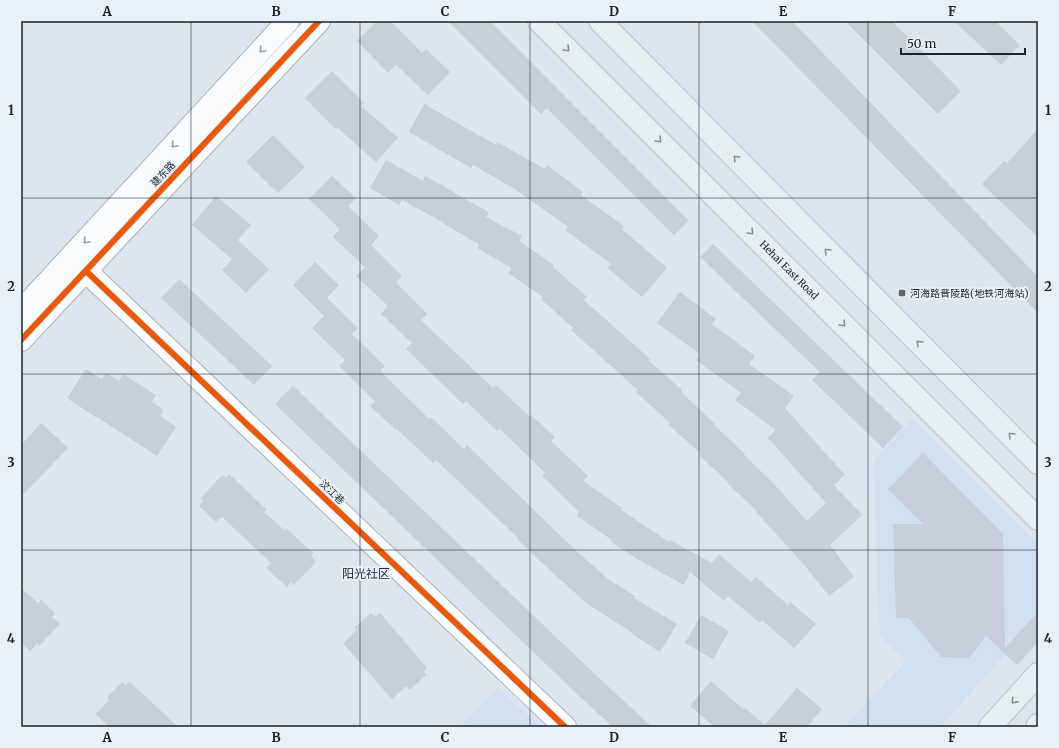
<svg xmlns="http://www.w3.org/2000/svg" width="1059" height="748" font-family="Merriweather,'Noto Sans SC',serif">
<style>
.built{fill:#d1e0f1}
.building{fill:#c8ceda}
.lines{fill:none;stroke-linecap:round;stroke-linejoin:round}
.minor-casing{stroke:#adb4bb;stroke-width:24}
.major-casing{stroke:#bdc1c5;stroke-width:24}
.minor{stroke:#fafbfc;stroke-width:22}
.major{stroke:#e6eef1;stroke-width:22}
.cycleway-casing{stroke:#e7f1fc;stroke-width:8}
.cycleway{stroke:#e8590c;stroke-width:6}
.oneway{stroke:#8b9297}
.oneway2{stroke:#96999d}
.grid{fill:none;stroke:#1c2228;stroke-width:1;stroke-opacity:0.55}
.poi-dot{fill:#60666d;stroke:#e7f1fc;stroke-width:1.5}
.labels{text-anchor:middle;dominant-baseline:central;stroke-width:4;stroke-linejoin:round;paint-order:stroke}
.street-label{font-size:10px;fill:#1c2228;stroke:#e7f1fc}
.poi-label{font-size:10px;fill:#1c2228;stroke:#e7f1fc;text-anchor:start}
.quarter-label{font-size:12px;fill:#222d3b;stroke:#e7f1fc}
.neatline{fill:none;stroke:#1c2228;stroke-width:1.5}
.grid-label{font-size:13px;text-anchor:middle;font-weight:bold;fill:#1c2228}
</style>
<rect width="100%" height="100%" fill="#dde5ee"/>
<!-- built -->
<g class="built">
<polygon points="912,419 1038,544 1038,618 940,727 844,727 906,661 880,636 873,461"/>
<polygon points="498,687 541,727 460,727"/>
</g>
<!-- building -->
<g class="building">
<polygon points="377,21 390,21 422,53 426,49 450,72 428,95 396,65 388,73 357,41"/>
<polygon points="448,21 490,21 689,221 674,235 547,108 541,114"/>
<polygon points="752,21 792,21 1038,277 1038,313"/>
<polygon points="845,21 892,21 961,91 938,114"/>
<polygon points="954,21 995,21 1020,45 1001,65"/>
<polygon points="332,71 364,103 361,106 398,138 376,162 338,128 337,130 305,98"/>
<polygon points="424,104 496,145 497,142 545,169 547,165 583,192 581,195 624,226 622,229 667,268 642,297 608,268 611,264 565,230 568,227 515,189 473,165 471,168 409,132"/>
<polygon points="1038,129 1038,237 982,184 1004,161 1007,163"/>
<polygon points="273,135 305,167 278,193 246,162"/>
<polygon points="386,160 423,181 425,176 454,192 454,193 489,212 486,217 522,236 519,241 554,265 553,267 587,297 584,300 650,359 649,361 682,390 681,392 715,424 714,425 745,454 744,455 774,484 807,521 826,503 768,438 776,430 735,400 741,393 696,360 700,354 657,323 680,292 716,319 712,324 755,356 749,364 794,396 785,408 845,475 834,485 862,515 830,545 854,577 829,596 806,567 756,512 757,511 728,484 729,483 699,455 700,453 669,425 670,423 636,392 638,390 571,330 573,328 541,299 543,297 508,273 512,268 477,248 479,244 444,224 444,223 402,200 399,205 370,188"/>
<polygon points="332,176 356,198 348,206 379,236 371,245 402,276 396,283 427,314 421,320 493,388 496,385 529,416 531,415 555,437 551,441 588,476 583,481 622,508 621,510 669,542 670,540 712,563 719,554 751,582 756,577 788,605 790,602 816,624 794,648 762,620 760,623 728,596 724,601 690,572 684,585 639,560 611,542 612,540 577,516 579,512 542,476 545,473 500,429 497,431 466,401 463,404 406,349 412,343 381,314 388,306 356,276 365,267 333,237 340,229 309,199"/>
<polygon points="216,196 251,225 238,240 269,269 246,293 222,270 232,259 192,225"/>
<polygon points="713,244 903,427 883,448 812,380 820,372 700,257"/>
<polygon points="315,262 339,285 327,298 358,328 352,334 385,366 380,371 429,419 431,417 464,449 467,445 573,548 608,579 635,596 634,598 677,624 660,652 632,634 633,633 589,605 556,576 517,539 518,538 436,460 433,463 396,428 395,429 370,406 375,401 339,366 345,360 312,328 324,316 293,285"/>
<polygon points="179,279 272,366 254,385 161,298"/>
<polygon points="86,369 102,379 106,373 119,381 123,374 156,395 152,402 164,410 160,416 176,427 157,456 97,417 97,418 67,398"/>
<polygon points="293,386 599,678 652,727 613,727 577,694 275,404"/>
<polygon points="41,423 68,448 21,497 21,445"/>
<polygon points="923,453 1003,534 1005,648 1038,612 1038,642 1017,665 986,636 969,658 941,657 909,618 896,618 893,524 923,524 888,489"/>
<polygon points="229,474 266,509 264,512 284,530 286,528 313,553 311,556 316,562 294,585 291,582 287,587 266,568 271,563 222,517 216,522 199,506 204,501 201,498 222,475 226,478"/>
<polygon points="21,588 38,603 41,600 55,613 52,617 60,624 39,646 37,643 30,651 21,643"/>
<polygon points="371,613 375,617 380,613 427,668 423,671 426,675 410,690 406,686 392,699 343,643 357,630 355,627"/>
<polygon points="701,615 729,631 713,659 685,643"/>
<polygon points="711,681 744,710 745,708 765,725 797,688 822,709 807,727 715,727 690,706"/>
<polygon points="122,682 126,685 130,682 178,727 109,727 96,714 109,700 107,698"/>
</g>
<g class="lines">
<defs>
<g id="minor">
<polyline points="86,271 565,727"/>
<polyline points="21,311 288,21"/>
<polyline points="21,340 319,21"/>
</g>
<g id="major">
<polyline points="539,21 1038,519"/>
<polyline points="600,21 1038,463"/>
<polyline points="990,727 1038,674"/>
<polyline points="1037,727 1038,725"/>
</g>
</defs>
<!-- minor casing -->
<use href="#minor" class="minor-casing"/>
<!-- major casing -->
<use href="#major" class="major-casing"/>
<!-- minor -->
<use href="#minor" class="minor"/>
<!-- major -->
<use href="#major" class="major"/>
<defs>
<g id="cycleway">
<polyline points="86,271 565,727"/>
<polyline points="21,340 319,21"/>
</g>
</defs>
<!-- cycleway casing -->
<use href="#cycleway" class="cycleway-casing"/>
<!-- cycleway -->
<use href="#cycleway" class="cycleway"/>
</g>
<!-- one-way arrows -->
<defs><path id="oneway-chevron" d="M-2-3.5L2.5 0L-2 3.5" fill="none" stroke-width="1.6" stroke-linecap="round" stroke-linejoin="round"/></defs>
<g class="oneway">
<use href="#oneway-chevron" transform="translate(567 49) rotate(45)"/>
<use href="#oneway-chevron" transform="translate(659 140) rotate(45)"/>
<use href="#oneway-chevron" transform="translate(736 158) rotate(-135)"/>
<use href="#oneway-chevron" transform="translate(751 232) rotate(45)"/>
<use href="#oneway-chevron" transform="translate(827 251) rotate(-135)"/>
<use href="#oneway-chevron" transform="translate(843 324) rotate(45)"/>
<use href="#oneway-chevron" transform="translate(919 343) rotate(-135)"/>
<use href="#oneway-chevron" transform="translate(1011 435) rotate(-135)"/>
<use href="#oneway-chevron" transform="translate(1014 701) rotate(132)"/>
</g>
<g class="oneway2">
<use href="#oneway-chevron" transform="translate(262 50) rotate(133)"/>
<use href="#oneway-chevron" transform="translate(174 145) rotate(133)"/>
<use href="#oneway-chevron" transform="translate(86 241) rotate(133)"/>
</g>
<!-- grid -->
<path class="grid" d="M191,21V727M360,21V727M530,21V727M699,21V727M868,21V727M21,198H1038M21,374H1038M21,550H1038"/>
<!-- markers -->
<rect class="poi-dot" x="898" y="289" width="8" height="8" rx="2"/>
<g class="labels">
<!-- street labels -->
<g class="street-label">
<text transform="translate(163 174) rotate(-47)">建东路</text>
<text transform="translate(789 270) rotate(45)">Hehai East Road</text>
<text transform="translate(332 492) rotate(44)">汶江巷</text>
</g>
<!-- poi labels -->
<g class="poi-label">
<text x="910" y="293">河海路晋陵路(地铁河海站)</text>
</g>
<!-- quarter labels -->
<g class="quarter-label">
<text x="366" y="573">阳光社区</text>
</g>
</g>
<!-- border -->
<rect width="1059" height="748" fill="none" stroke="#e7f1fc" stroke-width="44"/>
<!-- scale -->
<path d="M901 48v6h124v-6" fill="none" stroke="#1c2228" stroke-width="2"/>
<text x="907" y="48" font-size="12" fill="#1c2228" stroke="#e7f1fc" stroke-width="3" paint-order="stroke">50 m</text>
<rect x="22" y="22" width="1015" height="704" class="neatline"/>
<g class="grid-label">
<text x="107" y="16">A</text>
<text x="276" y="16">B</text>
<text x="445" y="16">C</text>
<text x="614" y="16">D</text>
<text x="783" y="16">E</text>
<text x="952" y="16">F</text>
<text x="11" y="115">1</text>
<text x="1048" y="115">1</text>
<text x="11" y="291">2</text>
<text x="1048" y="291">2</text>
<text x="11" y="467">3</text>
<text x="1048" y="467">3</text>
<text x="11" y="643">4</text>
<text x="1048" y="643">4</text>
<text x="107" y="742">A</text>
<text x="276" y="742">B</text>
<text x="445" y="742">C</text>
<text x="614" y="742">D</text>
<text x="783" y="742">E</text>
<text x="952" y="742">F</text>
</g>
</svg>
